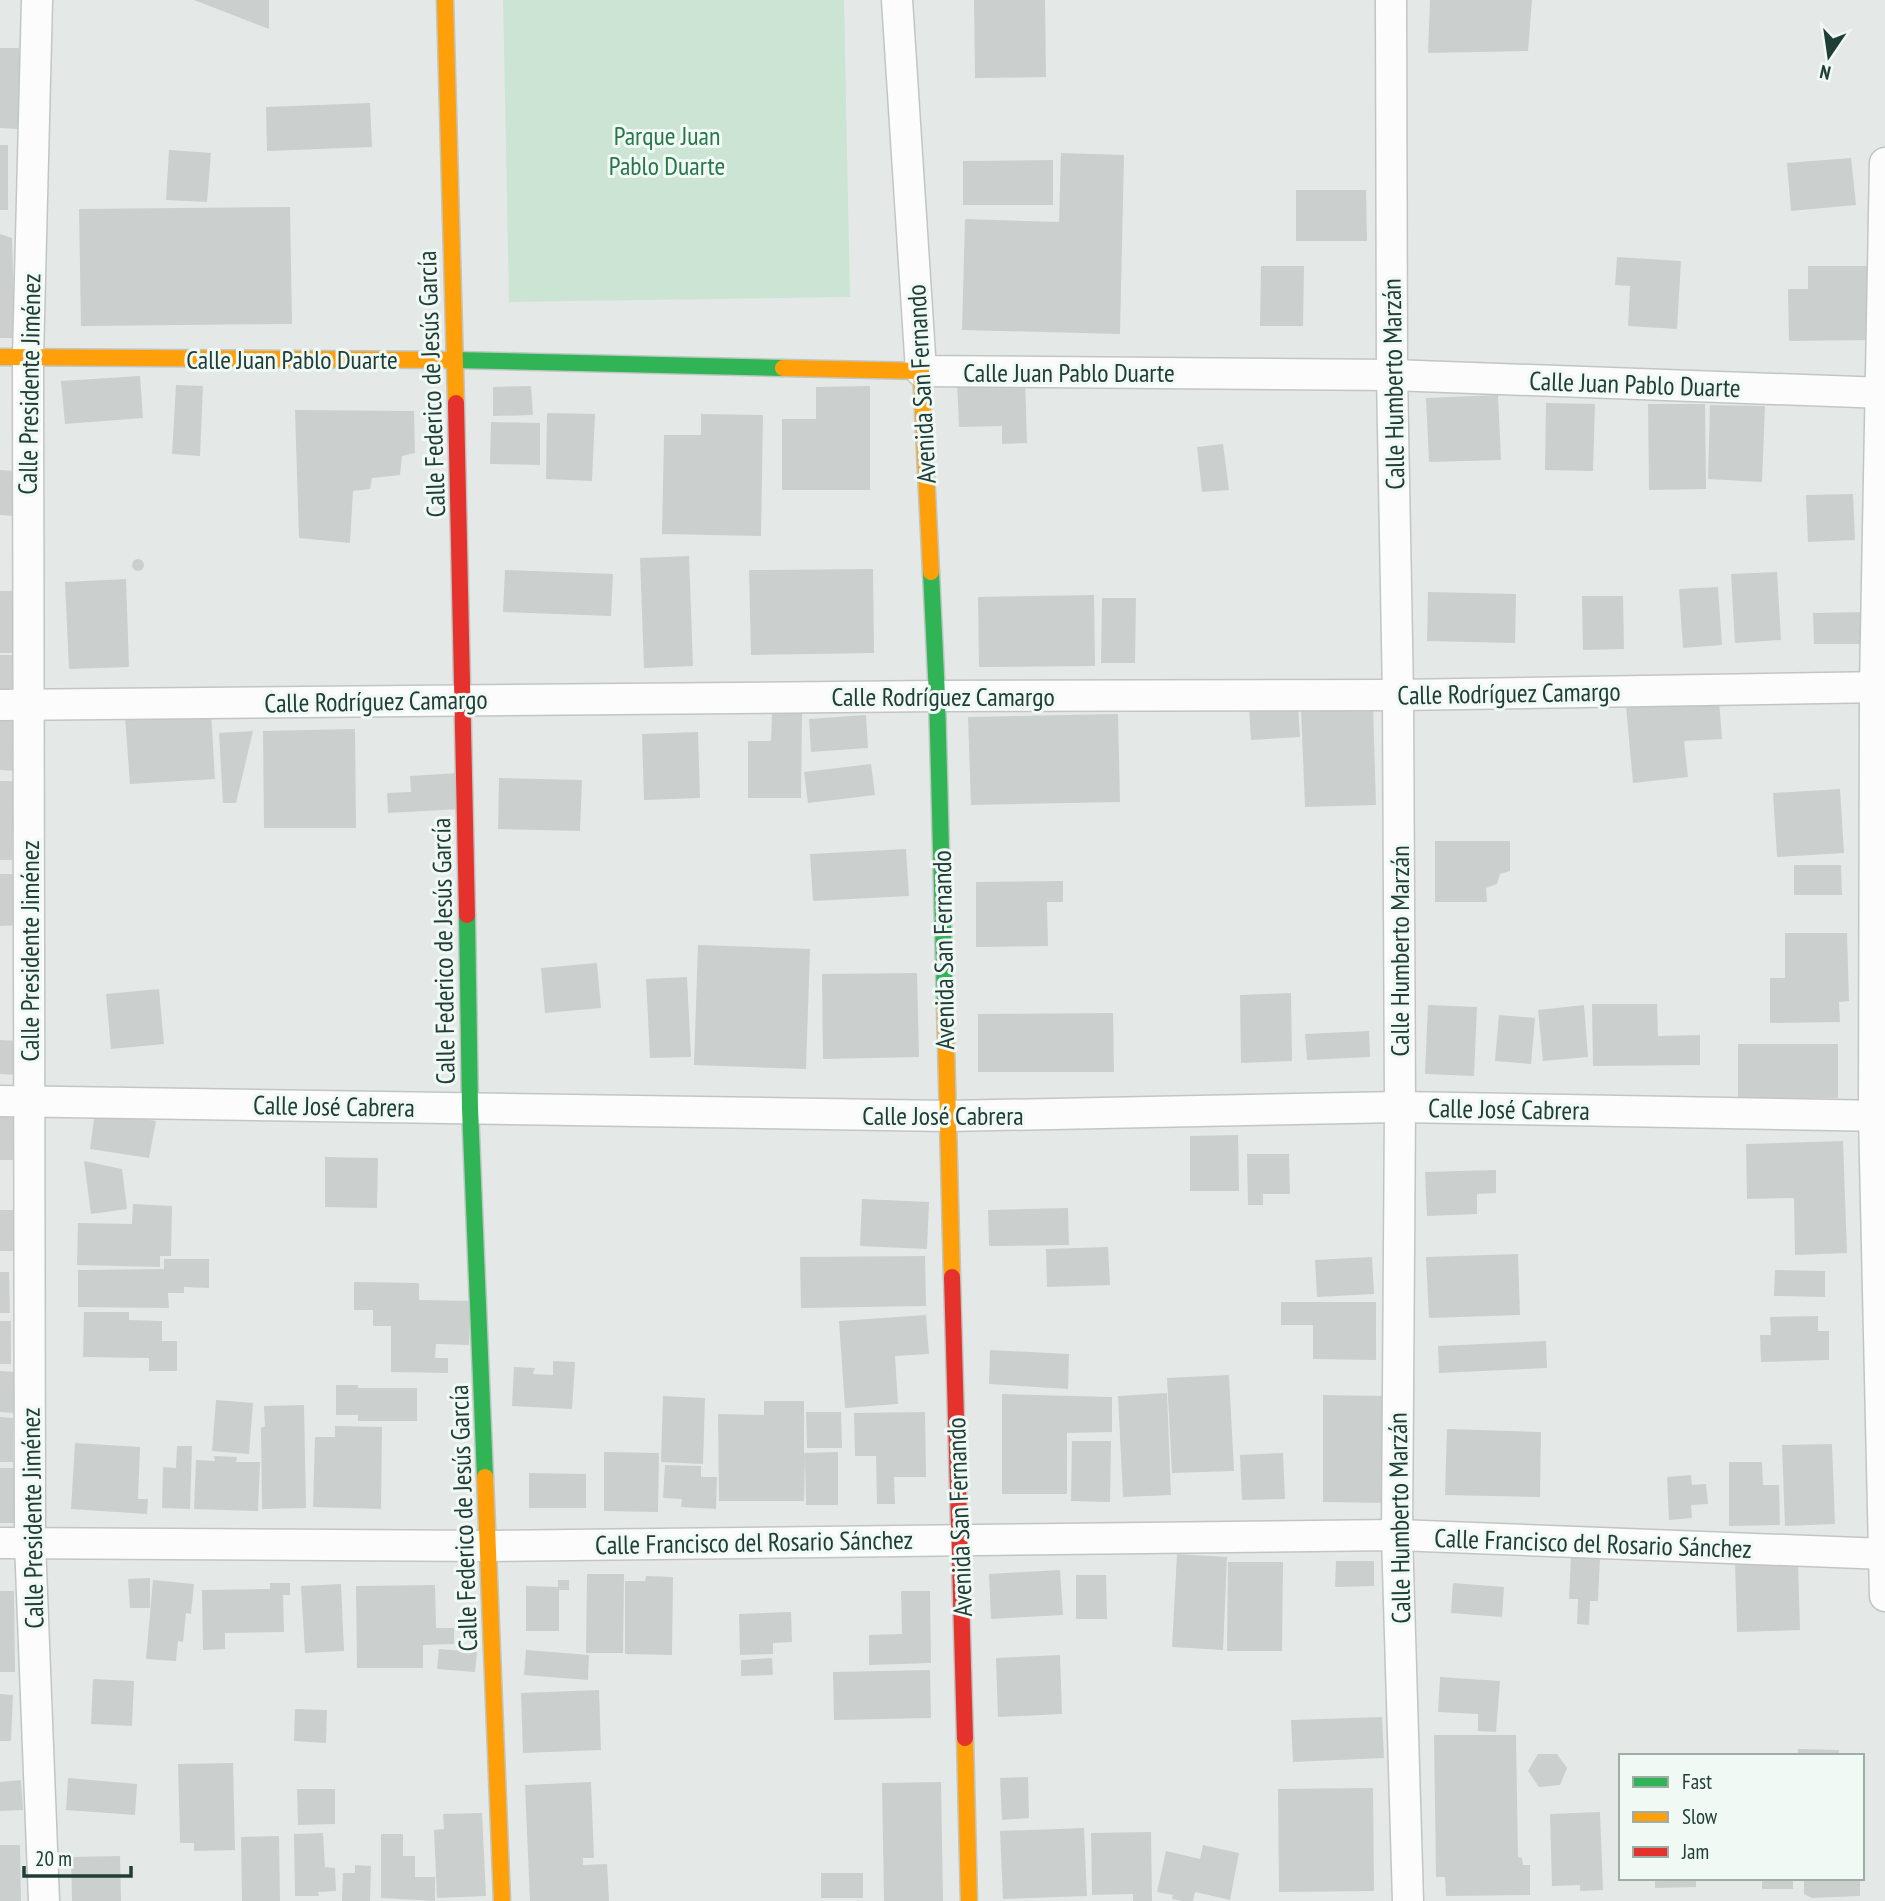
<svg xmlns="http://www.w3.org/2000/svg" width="1885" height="1901" font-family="'PT Sans Narrow',sans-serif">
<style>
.green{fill:#cce4d4}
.building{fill:#cbd0ce}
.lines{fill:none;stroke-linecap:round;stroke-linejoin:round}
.street-casing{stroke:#c1c6c4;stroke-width:33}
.fast-casing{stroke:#bfc7c4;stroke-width:19}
.slow-casing{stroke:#bfc7c4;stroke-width:19}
.jam-casing{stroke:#bfc7c4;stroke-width:19}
.street{stroke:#fbfcfb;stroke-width:30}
.fast{stroke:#30b455;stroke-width:16}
.slow{stroke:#ff9f0a;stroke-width:16}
.jam{stroke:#e5322d;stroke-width:16}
.labels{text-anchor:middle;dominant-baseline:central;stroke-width:6;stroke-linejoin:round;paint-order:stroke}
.park-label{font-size:26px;fill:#28774b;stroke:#f1f9f5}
.street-label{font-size:26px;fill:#203e38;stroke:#f1f9f5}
</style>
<rect width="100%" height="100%" fill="#e4e9e7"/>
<!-- green -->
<polygon class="green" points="503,0 844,0 850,297 509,302"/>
<!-- building -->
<g class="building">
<polygon points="194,0 269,0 269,29"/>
<polygon points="974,0 1045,0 1046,77 975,78"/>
<polygon points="1430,0 1532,0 1528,51 1428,53"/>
<polygon points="0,48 19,48 19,129 0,128"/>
<polygon points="370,103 372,147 267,151 266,107"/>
<rect x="0" y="145" width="8" height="65"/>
<polygon points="169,150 211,153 207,202 166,200"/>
<polygon points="1061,153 1124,155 1120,334 962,330 965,219 1059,222"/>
<polygon points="1851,158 1856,205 1791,211 1787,163"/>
<polygon points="1053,160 1053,205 963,205 963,161"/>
<polygon points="1296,190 1366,190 1367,241 1296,241"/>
<polygon points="290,207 292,324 81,326 79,209"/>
<polygon points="0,234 12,238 15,338 0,338"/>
<polygon points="1617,257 1681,261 1677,329 1628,326 1630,286 1615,285"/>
<polygon points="1261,266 1304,266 1303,326 1260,326"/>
<polygon points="1808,266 1869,266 1870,340 1789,341 1788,289 1808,289"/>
<polygon points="140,376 143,418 65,424 61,381"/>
<polygon points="1025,378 1027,443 1002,444 1002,426 959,427 957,380"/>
<polygon points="176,385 203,386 200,456 172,454"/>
<polygon points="531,386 533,415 493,416 493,387"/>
<polygon points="870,386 870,490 782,490 782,419 816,419 816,387"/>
<polygon points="1498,395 1501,460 1429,462 1426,398"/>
<polygon points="1546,403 1595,404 1593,471 1545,470"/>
<polygon points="1648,404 1705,404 1706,489 1649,490"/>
<polygon points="1710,405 1765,406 1762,482 1708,479"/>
<polygon points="295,410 414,411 415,453 402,456 400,475 372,478 370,489 353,491 350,543 299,538"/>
<polygon points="547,413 595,414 592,481 546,479"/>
<polygon points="701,414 763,415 761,536 662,534 664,435 701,435"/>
<polygon points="491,422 540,423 540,465 490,464"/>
<polygon points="1223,444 1229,490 1202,492 1197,447"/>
<polygon points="0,470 15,471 13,516 0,515"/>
<polygon points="1853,494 1855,540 1808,542 1806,495"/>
<polygon points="689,556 693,666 644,668 640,558"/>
<circle cx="138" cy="565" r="6"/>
<polygon points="873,569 874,653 751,655 749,570"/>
<polygon points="505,570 613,574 611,616 503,612"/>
<polygon points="1777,572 1781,640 1735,643 1731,574"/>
<polygon points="126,579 129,667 69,669 65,582"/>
<polygon points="1718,587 1722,645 1683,648 1679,589"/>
<rect x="0" y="591" width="20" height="62"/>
<polygon points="1428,592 1516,594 1515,643 1427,641"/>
<polygon points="1094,595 1095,666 979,667 978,597"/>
<polygon points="1582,596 1623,596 1624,649 1583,650"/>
<polygon points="1102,598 1136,598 1135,663 1101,663"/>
<polygon points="1868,612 1868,644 1814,644 1813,613"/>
<polygon points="0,655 17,655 16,691 0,690"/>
<polygon points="1719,700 1722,739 1684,741 1688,777 1633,783 1626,706"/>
<polygon points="1298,706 1300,737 1251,740 1249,709"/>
<polygon points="1373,706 1376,805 1305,807 1301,708"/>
<polygon points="0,710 17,711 16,771 0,770"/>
<polygon points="211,711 215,779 130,784 125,716"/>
<polygon points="802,713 801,798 748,798 748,741 771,741 772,714"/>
<polygon points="1118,714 1120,802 971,805 968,717"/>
<polygon points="866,715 868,748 811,752 809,719"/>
<polygon points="355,729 356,828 264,828 263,731"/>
<polygon points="253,731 236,803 223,803 219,733"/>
<polygon points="698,732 700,798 644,800 642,734"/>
<polygon points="871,764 875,795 808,803 804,772"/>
<polygon points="458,773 460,809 388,813 387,793 411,792 410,776"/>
<polygon points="499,778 582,780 580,831 498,829"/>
<polygon points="0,781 14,781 12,860 0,860"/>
<polygon points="1840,789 1844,853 1777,857 1773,793"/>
<polygon points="1435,841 1510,841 1510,871 1500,874 1497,884 1486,888 1487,902 1435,902"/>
<polygon points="906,849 909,896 813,901 810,854"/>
<polygon points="1794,865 1841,865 1842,895 1794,895"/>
<polygon points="0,874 22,874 24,925 0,926"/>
<polygon points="1063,881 1063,902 1047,902 1048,946 976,947 976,882"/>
<polygon points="1785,933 1847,933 1849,1001 1839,1002 1840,1022 1770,1023 1770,978 1785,978"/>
<polygon points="698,945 810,949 806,1069 694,1065"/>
<polygon points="597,963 601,1008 545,1013 541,968"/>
<polygon points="917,973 919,1057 823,1059 822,974"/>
<polygon points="687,977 691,1057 650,1058 646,979"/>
<polygon points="159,989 164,1044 111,1049 106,994"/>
<polygon points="1291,993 1292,1061 1241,1063 1240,995"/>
<polygon points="1592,1004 1657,1004 1658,1036 1700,1035 1700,1065 1593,1066"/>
<polygon points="1428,1005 1477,1007 1474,1076 1425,1074"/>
<polygon points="1584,1005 1588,1057 1543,1061 1538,1010"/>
<polygon points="1113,1013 1114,1072 978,1072 978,1014"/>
<polygon points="1499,1015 1535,1018 1531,1064 1495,1061"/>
<polygon points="1369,1031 1370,1057 1307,1060 1305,1034"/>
<polygon points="0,1040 19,1041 18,1075 0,1074"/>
<rect x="1738" y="1044" width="100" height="54"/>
<polygon points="0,1110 19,1111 18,1160 0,1160"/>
<polygon points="95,1111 156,1121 149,1158 90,1149"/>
<polygon points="1238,1135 1239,1191 1190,1191 1190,1136"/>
<polygon points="1843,1141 1847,1253 1795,1255 1794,1198 1747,1199 1746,1144"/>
<polygon points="1247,1154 1289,1154 1290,1194 1263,1194 1263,1205 1248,1205"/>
<polygon points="325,1157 378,1158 377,1208 325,1207"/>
<polygon points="84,1161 122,1169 127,1209 91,1214"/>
<polygon points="1496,1170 1496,1193 1477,1194 1477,1214 1427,1216 1425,1172"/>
<polygon points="862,1199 929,1202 927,1249 860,1246"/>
<polygon points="133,1204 172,1206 171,1256 160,1256 160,1267 77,1265 78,1223 132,1224"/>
<polygon points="1068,1208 1069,1245 989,1246 988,1210"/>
<polygon points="0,1210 19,1210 18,1251 0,1251"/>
<polygon points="1108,1247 1110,1285 1047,1287 1046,1249"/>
<polygon points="1518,1254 1520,1315 1429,1318 1426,1257"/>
<polygon points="925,1256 926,1306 801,1308 800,1257"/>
<polygon points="1372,1257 1374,1294 1317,1297 1315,1260"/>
<polygon points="164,1259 209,1259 209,1288 184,1287 184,1293 168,1293 169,1308 78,1307 78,1270 164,1269"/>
<polygon points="1775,1270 1825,1271 1825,1297 1774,1296"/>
<polygon points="0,1272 9,1272 10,1313 0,1313"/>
<polygon points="354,1282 419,1283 419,1300 470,1301 469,1345 436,1344 435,1358 448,1358 448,1373 391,1372 391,1326 373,1326 373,1310 354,1310"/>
<polygon points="1281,1302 1376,1302 1376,1360 1313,1359 1313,1325 1281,1325"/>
<polygon points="84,1312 129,1312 129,1320 162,1321 162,1341 177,1341 177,1371 149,1371 149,1358 83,1357"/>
<polygon points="926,1315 929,1354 895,1356 898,1404 845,1408 839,1321"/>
<polygon points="1818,1316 1818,1331 1829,1331 1829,1360 1761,1362 1760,1335 1771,1335 1770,1317"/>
<rect x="0" y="1321" width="11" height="43"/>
<polygon points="1546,1341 1547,1368 1439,1373 1438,1346"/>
<polygon points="990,1350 1069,1354 1068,1389 989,1384"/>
<polygon points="553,1361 575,1362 572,1409 512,1406 514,1367 535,1368 533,1374 553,1375"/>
<polygon points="0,1371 15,1372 14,1413 0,1412"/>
<polygon points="1229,1375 1234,1471 1172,1473 1167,1378"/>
<polygon points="336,1385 358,1385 358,1388 417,1388 417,1421 358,1421 358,1415 336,1415"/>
<polygon points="1167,1393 1171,1495 1123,1497 1118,1396"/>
<polygon points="1002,1394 1112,1397 1112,1432 1067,1433 1067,1494 1002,1494"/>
<polygon points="1323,1395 1385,1396 1385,1503 1323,1502"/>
<polygon points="663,1396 705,1398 703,1464 661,1462"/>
<polygon points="216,1400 253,1403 249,1454 212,1451"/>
<polygon points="764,1401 804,1401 804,1453 838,1452 838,1505 806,1505 805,1458 804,1501 719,1501 718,1414 764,1415"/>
<polygon points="304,1405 306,1508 262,1509 261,1427 265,1427 264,1406"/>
<polygon points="806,1412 841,1412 842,1448 807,1448"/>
<polygon points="925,1412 926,1477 894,1477 895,1504 877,1504 876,1456 855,1456 854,1413"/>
<polygon points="0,1417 13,1418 13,1462 0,1462"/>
<polygon points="335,1426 382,1427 381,1509 313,1507 315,1437 335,1437"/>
<polygon points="1447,1429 1541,1432 1540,1497 1445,1495"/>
<polygon points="1072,1441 1111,1441 1110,1502 1071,1501"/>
<polygon points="75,1443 140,1447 138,1499 148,1499 147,1514 71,1509"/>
<polygon points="1832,1444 1835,1524 1785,1526 1782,1445"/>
<polygon points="177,1446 192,1446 190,1509 162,1508 163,1467 176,1468"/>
<polygon points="604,1452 659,1453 658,1512 604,1511"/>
<polygon points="1283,1453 1285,1499 1242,1500 1240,1455"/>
<polygon points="214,1456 237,1457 236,1462 260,1462 258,1511 194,1509 196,1460 215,1461"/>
<polygon points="1729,1462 1762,1462 1763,1485 1779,1485 1780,1525 1729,1526"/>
<polygon points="665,1465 701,1466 701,1477 717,1477 716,1509 681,1507 682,1499 663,1498"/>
<rect x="0" y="1468" width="14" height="55"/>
<polygon points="529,1473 586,1474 586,1508 529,1508"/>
<polygon points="1691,1475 1692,1485 1706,1484 1708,1504 1691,1505 1692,1518 1669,1520 1667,1477"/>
<polygon points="1177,1554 1227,1557 1223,1650 1172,1647"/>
<polygon points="1571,1556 1600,1557 1598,1601 1590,1601 1589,1625 1577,1624 1578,1599 1569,1599"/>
<polygon points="1336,1561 1374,1561 1374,1586 1335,1587"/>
<polygon points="1798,1561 1800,1630 1737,1632 1735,1562"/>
<polygon points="1228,1562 1283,1562 1282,1651 1227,1651"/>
<polygon points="1060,1570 1063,1615 991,1619 989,1574"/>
<polygon points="587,1574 624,1574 623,1653 586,1653"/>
<polygon points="1076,1575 1106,1575 1107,1619 1076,1619"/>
<polygon points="646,1576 673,1577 672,1655 625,1654 625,1581 645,1581"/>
<polygon points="150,1578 150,1608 130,1608 128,1579"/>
<polygon points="153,1580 194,1584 191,1614 186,1613 183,1642 178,1641 176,1661 146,1659"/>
<polygon points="558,1580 569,1580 569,1590 559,1590 559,1631 526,1631 526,1586 558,1587"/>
<polygon points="270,1583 290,1583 290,1595 283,1595 284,1632 225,1633 225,1649 203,1650 202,1590 270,1589"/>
<polygon points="1453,1583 1504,1587 1502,1617 1451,1613"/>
<polygon points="341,1584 344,1651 305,1653 301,1586"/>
<polygon points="435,1585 436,1628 454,1628 454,1644 423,1645 423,1668 357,1668 356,1586"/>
<polygon points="0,1591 14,1591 15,1672 0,1672"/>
<polygon points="901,1591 930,1591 931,1663 869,1665 869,1635 902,1634"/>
<polygon points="791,1612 792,1642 773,1643 773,1654 740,1655 739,1614"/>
<polygon points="439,1649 477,1652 475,1672 437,1669"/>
<polygon points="526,1650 589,1655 588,1680 524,1675"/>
<polygon points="1060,1655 1062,1714 998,1717 996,1658"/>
<polygon points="772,1658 773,1675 741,1676 741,1660"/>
<polygon points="930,1670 931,1718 834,1720 833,1672"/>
<polygon points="1440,1677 1500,1681 1496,1732 1478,1731 1478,1714 1438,1712"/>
<polygon points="93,1679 134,1681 132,1726 91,1724"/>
<polygon points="599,1690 601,1750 523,1753 521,1693"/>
<polygon points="0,1694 13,1695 11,1741 0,1741"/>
<polygon points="295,1709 327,1710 326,1743 294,1741"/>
<polygon points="1382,1717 1384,1758 1293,1762 1291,1720"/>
<polygon points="1434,1735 1516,1735 1518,1857 1522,1858 1523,1865 1530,1865 1530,1895 1446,1896 1445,1877 1436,1877"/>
<polygon points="1798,1749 1839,1750 1839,1756 1798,1756"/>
<polygon points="1538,1754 1557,1754 1567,1768 1560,1785 1539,1787 1528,1771"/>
<polygon points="233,1763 235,1850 194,1851 194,1843 180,1843 178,1764"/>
<polygon points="1028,1777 1029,1818 1002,1820 1000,1778"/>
<polygon points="68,1778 137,1784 135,1815 66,1810"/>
<polygon points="21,1780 23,1810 0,1811 0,1782"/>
<polygon points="591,1782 594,1858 583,1858 583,1865 607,1864 609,1901 530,1901 525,1785"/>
<polygon points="941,1782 943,1901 884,1901 882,1783"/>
<polygon points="1373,1788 1374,1891 1279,1892 1278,1789"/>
<polygon points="297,1789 335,1789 335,1824 298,1825"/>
<polygon points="1600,1812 1603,1890 1580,1891 1580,1885 1552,1886 1550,1814"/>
<polygon points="482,1813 486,1896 437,1898 434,1830 444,1829 443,1814"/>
<polygon points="1084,1828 1087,1896 1003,1899 1000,1831"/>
<polygon points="1151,1832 1152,1901 1133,1901 1133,1894 1092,1895 1091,1833"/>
<polygon points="323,1833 325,1867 335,1868 336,1891 318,1892 319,1896 295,1896 294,1834"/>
<polygon points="381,1834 403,1834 403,1856 415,1856 415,1877 435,1877 435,1901 381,1898"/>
<polygon points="279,1836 280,1901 242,1901 241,1837"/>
<polygon points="0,1845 20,1845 21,1901 0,1901"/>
<polygon points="1203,1845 1239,1853 1230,1900 1195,1892 1193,1901 1182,1901 1172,1899 1173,1895 1157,1892 1166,1851 1200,1859"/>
<polygon points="120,1856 121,1901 72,1901 71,1857"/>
<polygon points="355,1865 371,1866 370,1901 342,1901 343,1873 355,1873"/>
<rect x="821" y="1873" width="42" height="25"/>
<polygon points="1655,1878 1696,1878 1696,1887 1655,1888"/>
<rect x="1762" y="1878" width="31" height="11"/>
<polygon points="1804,1878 1860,1878 1860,1896 1812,1898 1804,1894"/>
</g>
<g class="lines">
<defs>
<g id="street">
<polyline points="37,0 28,357 30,1542 44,1901"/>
<polyline points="897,0 921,371 1392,375 1885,393"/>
<polyline points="1391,0 1392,375 1398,695 1400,1107 1397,1535 1408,1901"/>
<polyline points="1885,163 1875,687 1874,1116 1885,1596"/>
<polyline points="0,705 937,696 1398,695 1885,687"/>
<polyline points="0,1101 947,1116 1400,1107 1885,1116"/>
<polyline points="0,1543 489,1546 1397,1535 1885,1554"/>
</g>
<g id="fast">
<polyline points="454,360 783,368"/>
<polyline points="931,572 937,696 945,1005"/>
<polyline points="467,915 470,1108 485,1477"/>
</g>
<g id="slow">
<polyline points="445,0 456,403"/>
<polyline points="0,357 454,360"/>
<polyline points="783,368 921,371 931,572"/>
<polyline points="945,1005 952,1277"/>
<polyline points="485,1477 502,1901"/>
<polyline points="965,1738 969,1901"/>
</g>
<g id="jam">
<polyline points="456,403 467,915"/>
<polyline points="952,1277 965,1738"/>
</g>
</defs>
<!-- street casing -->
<use href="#street" class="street-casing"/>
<!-- fast casing -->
<use href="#fast" class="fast-casing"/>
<!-- slow casing -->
<use href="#slow" class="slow-casing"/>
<!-- jam casing -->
<use href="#jam" class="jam-casing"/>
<!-- street -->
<use href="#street" class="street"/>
<!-- fast -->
<use href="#fast" class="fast"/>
<!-- slow -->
<use href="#slow" class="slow"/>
<!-- jam -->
<use href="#jam" class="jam"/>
</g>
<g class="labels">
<!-- park labels -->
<g class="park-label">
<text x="667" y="135">Parque Juan<tspan x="667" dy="30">Pablo Duarte</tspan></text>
</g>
<!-- street labels -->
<g class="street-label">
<text x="292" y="359">Calle Juan Pablo Duarte</text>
<text x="1069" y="372">Calle Juan Pablo Duarte</text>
<text transform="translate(29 384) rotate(-89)">Calle Presidente Jiménez</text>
<text transform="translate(431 384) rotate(-92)">Calle Federico de Jesús García</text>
<text transform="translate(921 384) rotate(-93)">Avenida San Fernando</text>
<text transform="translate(1393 384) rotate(-91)">Calle Humberto Marzán</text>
<text transform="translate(1635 384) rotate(2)">Calle Juan Pablo Duarte</text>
<text transform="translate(1509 693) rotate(-1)">Calle Rodríguez Camargo</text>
<text x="943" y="696">Calle Rodríguez Camargo</text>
<text transform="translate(376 701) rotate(-1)">Calle Rodríguez Camargo</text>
<text transform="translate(943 950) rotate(-91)">Avenida San Fernando</text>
<text transform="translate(29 951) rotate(-90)">Calle Presidente Jiménez</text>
<text transform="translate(443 951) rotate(-91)">Calle Federico de Jesús García</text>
<text transform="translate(1399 951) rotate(-90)">Calle Humberto Marzán</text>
<text transform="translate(334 1106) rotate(1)">Calle José Cabrera</text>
<text transform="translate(1509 1109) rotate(1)">Calle José Cabrera</text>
<text x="943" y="1115">Calle José Cabrera</text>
<text transform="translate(959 1517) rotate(-92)">Avenida San Fernando</text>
<text transform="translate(32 1518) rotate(-91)">Calle Presidente Jiménez</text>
<text transform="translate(463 1518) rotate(-92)">Calle Federico de Jesús García</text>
<text transform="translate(1399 1518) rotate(-91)">Calle Humberto Marzán</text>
<text transform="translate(754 1542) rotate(-1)">Calle Francisco del Rosario Sánchez</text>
<text transform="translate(1593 1543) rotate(2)">Calle Francisco del Rosario Sánchez</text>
</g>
</g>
<!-- legend -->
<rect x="1619" y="1754" width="245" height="126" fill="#f1f9f5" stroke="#9daea9" stroke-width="2"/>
<rect x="1633" y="1777" width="35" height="10" fill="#30b455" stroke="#9daea9" stroke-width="2"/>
<text x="1682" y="1789" font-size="21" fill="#203e38">Fast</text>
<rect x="1633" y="1812" width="35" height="10" fill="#ff9f0a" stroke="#9daea9" stroke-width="2"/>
<text x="1682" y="1824" font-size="21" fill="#203e38">Slow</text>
<rect x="1633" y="1847" width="35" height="10" fill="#e5322d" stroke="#9daea9" stroke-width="2"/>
<text x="1682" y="1859" font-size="21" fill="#203e38">Jam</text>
<!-- north arrow -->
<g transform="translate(1829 56) rotate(193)" stroke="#f1f9f5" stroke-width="5" paint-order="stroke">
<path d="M0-5L12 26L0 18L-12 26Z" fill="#203e38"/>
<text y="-10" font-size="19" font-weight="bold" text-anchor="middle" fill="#203e38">N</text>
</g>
<!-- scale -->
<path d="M24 1866v10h107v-10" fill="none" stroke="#203e38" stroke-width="3.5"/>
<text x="35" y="1866" font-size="21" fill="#203e38" stroke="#f1f9f5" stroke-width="5" paint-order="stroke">20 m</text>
</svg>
